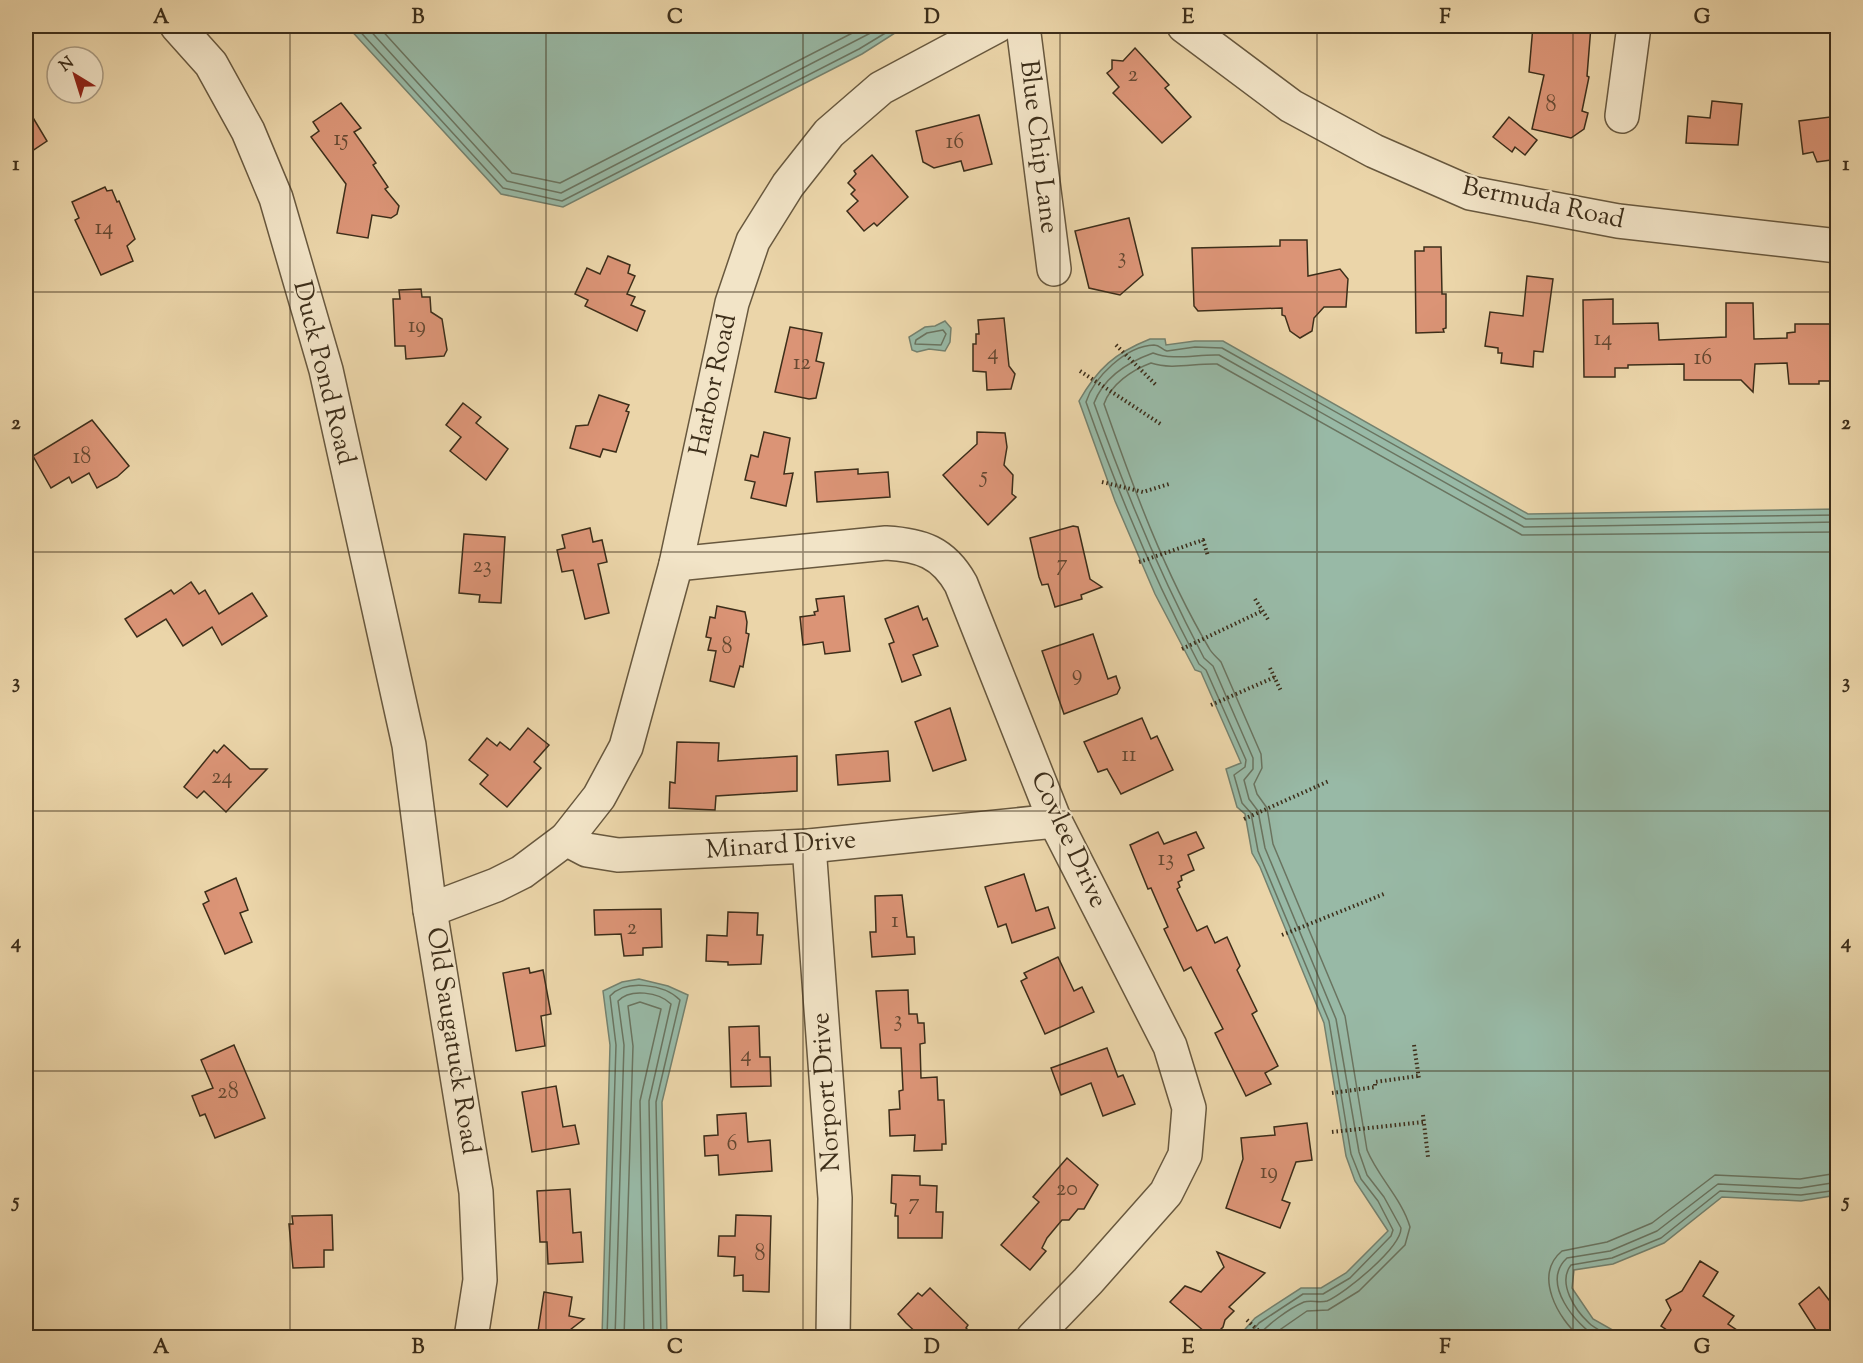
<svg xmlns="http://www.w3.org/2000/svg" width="1863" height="1363" font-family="'Sorts Mill Goudy',serif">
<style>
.water{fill:#98b9a6;stroke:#74816e;stroke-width:1.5}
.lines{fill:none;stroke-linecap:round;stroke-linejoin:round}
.shore{stroke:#6a7460;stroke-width:1.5}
.building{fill:#db9476;stroke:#3d2e1a;stroke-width:1.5}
.minor-casing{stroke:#68583e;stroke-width:36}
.path{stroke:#3d2e1a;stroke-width:4;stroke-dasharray:1.5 3;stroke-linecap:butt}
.minor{stroke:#f2e4c7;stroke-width:33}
.grid{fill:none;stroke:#3d2e1a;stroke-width:1.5;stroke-opacity:0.55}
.labels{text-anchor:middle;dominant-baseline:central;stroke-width:4.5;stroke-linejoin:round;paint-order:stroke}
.number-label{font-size:22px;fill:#644831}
.street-label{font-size:26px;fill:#3d2e1a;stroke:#f2e4c7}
.neatline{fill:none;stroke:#3d2e1a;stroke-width:2}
.grid-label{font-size:20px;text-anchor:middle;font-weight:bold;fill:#3d2e1a}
</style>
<rect width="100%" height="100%" fill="#ebd5a9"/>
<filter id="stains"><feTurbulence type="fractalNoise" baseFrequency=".00333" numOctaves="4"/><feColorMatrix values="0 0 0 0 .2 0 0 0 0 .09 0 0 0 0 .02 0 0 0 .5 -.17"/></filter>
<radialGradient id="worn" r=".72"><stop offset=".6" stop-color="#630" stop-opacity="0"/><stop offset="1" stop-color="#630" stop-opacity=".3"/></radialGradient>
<!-- water -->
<g class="water">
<polygon points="347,26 906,26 862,54 563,207 501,194"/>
<polygon points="945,321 951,328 950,342 945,351 929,349 917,352 912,350 909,337 925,327 935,326"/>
<path d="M1150,339H1165L1166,345L1195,341H1223L1528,514L1837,509V1195L1801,1201L1722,1197L1664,1243L1613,1264L1574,1270L1572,1288L1593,1319L1625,1337H1238L1255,1318L1301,1288H1321L1346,1273L1388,1231L1355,1181L1346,1156L1324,1023L1260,867L1252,853L1245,814L1237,807L1226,769L1241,763L1201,672L1195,670L1155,594L1115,501L1079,401C1098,368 1115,353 1150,339Z"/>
<polygon points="639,979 668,986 688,995 662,1102 667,1337 602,1337 610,1045 603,991 622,982"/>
</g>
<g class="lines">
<!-- shore -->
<g class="shore">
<polyline points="355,26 503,188 562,201 859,49 897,26"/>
<polyline points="366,26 507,181 561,193 884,26"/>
<polyline points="378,26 512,173 560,183 866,26"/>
<polygon points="943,330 946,334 941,345 915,344 916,340 927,333"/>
<path d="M607,1338L616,1045L610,996C626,979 664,984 680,1000L656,1102L661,1338"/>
<path d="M615,1338L624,1045L618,1001C630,988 659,992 671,1004L649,1101L653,1338"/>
<polyline points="624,1338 633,1046 628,1006 640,1002 661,1009 640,1101 644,1338"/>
<path d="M1246,1338L1259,1323L1303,1294H1323L1350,1278L1391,1236L1393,1230L1378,1201L1361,1179L1351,1154L1329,1021L1258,851L1251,813L1242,803L1234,775L1245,767L1246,760L1206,670L1199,664C1154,579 1118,493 1086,402C1094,377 1126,346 1154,345C1160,345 1161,349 1167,351L1195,347L1222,348L1526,519L1838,515"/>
<path d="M1256,1338C1267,1325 1288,1309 1304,1302C1311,1300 1320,1303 1327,1301C1345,1293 1401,1248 1401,1228L1384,1197L1367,1175L1359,1152L1336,1019L1265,848L1258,811L1249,799L1244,780L1253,769V758L1213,666L1204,658C1160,575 1125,491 1094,403C1104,377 1128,362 1153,353C1173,361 1197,354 1219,355L1524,527L1838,522"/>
<path d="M1268,1338L1307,1311L1328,1310L1359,1291L1405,1245L1410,1227C1402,1199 1378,1177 1367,1150L1345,1016L1273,844L1267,808L1257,794L1254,784L1262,768L1261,754L1221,662C1217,657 1212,654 1209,648C1164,572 1133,487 1104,404C1111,384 1132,370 1151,363C1172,370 1195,363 1217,364L1522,535L1838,532"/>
<path d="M1581,1338C1558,1319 1533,1275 1562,1251L1607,1242L1652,1223L1715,1175L1800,1179L1838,1173"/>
<path d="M1598,1338C1576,1325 1540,1283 1567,1258L1610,1251L1657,1231L1718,1184L1800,1188L1838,1182"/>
<path d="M1613,1338C1606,1333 1595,1329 1589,1323C1575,1310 1557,1283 1571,1265L1612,1258L1661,1238L1720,1191L1801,1195L1838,1190"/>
</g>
</g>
<!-- building -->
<g class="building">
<polygon points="1533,26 1591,26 1587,76 1589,77 1582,111 1588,113 1584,129 1571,138 1532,129 1544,75 1529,72"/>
<polygon points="1135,48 1169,85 1165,88 1191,117 1162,143 1113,93 1119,87 1107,73 1112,69 1112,60 1123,61"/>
<polygon points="1712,101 1742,104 1738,145 1686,143 1688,116 1710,118"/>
<polygon points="341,103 361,128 354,132 376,163 373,165 388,187 385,189 399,206 397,214 391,218 372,215 368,238 337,233 346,184 311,137 319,131 313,122"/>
<polygon points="26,106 47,141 26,155"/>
<polygon points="979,115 992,164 964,171 961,161 934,168 923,162 916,131"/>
<polygon points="1838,116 1838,159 1817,162 1813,152 1803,154 1799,121"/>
<polygon points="1509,117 1537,140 1525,155 1515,147 1512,152 1493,137"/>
<polygon points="872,155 908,197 877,226 874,223 864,231 847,211 858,201 851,194 855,190 848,183 856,174 854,171"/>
<polygon points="105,187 107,191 112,190 117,202 119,201 135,239 127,246 133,261 101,275 75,220 79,218 72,202"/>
<polygon points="1129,218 1143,275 1120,295 1089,288 1075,231"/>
<polygon points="1280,240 1307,240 1308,276 1340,269 1348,279 1346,307 1324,307 1314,318 1312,331 1300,338 1290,331 1285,316 1282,315 1282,308 1198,311 1194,306 1192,248 1280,246"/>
<polygon points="1424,247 1441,247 1442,294 1446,294 1446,328 1443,329 1444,332 1416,333 1415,251 1424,251"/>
<polygon points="608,256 630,265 628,273 635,276 627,294 635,297 631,305 645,311 637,331 585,306 588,300 575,294 587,268 600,274"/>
<polygon points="1527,276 1553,279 1543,352 1534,351 1533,367 1501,363 1502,353 1498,353 1498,348 1485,346 1490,312 1523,316"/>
<polygon points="421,289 422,297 430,297 431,312 442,319 447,350 444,356 406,359 405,346 395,346 393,299 400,299 399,290"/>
<polygon points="1613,299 1613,324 1658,323 1659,340 1726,337 1726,303 1753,303 1754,339 1787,338 1787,333 1795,332 1795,324 1834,324 1834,332 1838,335 1836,381 1819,381 1819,384 1789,384 1787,363 1755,364 1753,392 1741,380 1684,380 1684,364 1628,365 1628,368 1615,368 1615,377 1584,377 1583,300"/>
<polygon points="1004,318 1009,366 1015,374 1011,389 987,390 986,372 973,371 973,344 976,344 976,334 979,334 978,320"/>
<polygon points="790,327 822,333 816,361 824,363 816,398 809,399 775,392"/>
<polygon points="599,395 629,405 626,411 629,412 616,452 603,449 600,457 570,448 576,426 588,425"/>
<polygon points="463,403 481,417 476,423 508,449 486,480 450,451 461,437 446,425"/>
<polygon points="92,420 129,466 117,477 97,488 89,473 72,483 69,477 51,488 33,456"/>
<polygon points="764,432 790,438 784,474 793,473 786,506 751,498 755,482 745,480 751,455 758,457"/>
<polygon points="977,432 1005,433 1007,447 1004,465 1013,475 1012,494 1016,497 988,525 943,475 977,444"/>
<polygon points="858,469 858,474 888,472 890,497 817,502 815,472"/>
<polygon points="1073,526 1078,527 1090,579 1102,587 1081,595 1082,599 1055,607 1048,584 1042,585 1039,577 1030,538"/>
<polygon points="590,528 593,542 602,540 607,562 598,564 609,613 585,619 573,570 562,572 557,550 565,548 562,535"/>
<polygon points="464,534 505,537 501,603 479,602 480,595 459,593"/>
<polygon points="191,582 199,594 205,590 219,614 252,593 267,616 222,645 212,627 183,646 166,619 137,637 125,619 171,590 174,594"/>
<polygon points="844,596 850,651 825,654 823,642 803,645 800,617 815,615 814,612 818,611 816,599"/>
<polygon points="717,606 745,612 747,622 746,633 749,634 743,667 740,666 734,687 710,681 716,651 708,650 711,638 706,637 710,617 715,618"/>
<polygon points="918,606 923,620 927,618 938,646 913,655 921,675 902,682 889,644 894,642 885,619"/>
<polygon points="1093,634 1108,679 1116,676 1120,688 1117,694 1064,714 1042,651"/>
<polygon points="950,708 966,760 933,771 915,722"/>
<polygon points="1142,718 1151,739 1157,736 1173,770 1121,794 1107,769 1098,772 1084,742"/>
<polygon points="528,728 549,745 534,762 541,768 507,807 480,784 488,775 469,760 487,738 497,746 500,742 510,750"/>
<polygon points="677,742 719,743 718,761 797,756 797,791 716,796 715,810 669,808 670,782 675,783"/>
<polygon points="224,745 250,769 267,769 226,812 204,791 197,798 184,787 214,750 217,753"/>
<polygon points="888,751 890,781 838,785 836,755"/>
<polygon points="1158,832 1164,844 1196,832 1204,848 1188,855 1194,870 1181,876 1182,880 1178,882 1180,887 1177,889 1197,931 1207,926 1215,943 1227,937 1240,966 1237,970 1257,1011 1252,1014 1278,1066 1265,1073 1271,1084 1246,1096 1215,1033 1223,1029 1191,967 1184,971 1164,929 1168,927 1151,888 1148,889 1130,845"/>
<polygon points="1024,874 1036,911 1048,907 1055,928 1012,943 1006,924 998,927 985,887"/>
<polygon points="236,878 248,910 240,913 252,942 225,954 203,904 209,901 205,892"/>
<polygon points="902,895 907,937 914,937 915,954 872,957 870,932 876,932 875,896"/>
<polygon points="661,909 662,947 643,948 643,955 624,956 621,934 595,935 594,910"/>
<polygon points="728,912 758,913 757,935 763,935 761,964 728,965 728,962 706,961 707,935 727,936"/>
<polygon points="1058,957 1074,991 1082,987 1094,1012 1045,1034 1021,981 1027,978 1024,973"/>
<polygon points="529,968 530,973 543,970 551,1014 541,1016 545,1046 516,1051 503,973"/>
<polygon points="908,990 909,1014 917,1014 918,1023 924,1023 925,1043 920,1044 921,1078 937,1077 938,1100 944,1100 946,1144 942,1144 942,1150 914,1151 915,1135 890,1136 889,1110 900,1109 899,1091 903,1090 901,1048 881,1048 876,991"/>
<polygon points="759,1026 760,1057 770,1057 771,1086 731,1087 729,1027"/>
<polygon points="234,1045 265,1118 215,1138 205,1114 200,1116 192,1096 213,1088 201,1060"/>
<polygon points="1107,1048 1118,1077 1123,1075 1135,1104 1103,1116 1091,1083 1061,1095 1051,1068"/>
<polygon points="556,1086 563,1127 575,1125 579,1144 532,1152 522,1092"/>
<polygon points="746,1113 748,1142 770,1140 772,1171 719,1175 718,1155 705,1156 704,1136 718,1135 717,1115"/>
<polygon points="1307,1123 1312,1160 1296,1162 1282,1200 1290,1203 1280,1228 1226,1208 1243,1159 1241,1138 1275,1135 1274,1127"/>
<polygon points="1067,1158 1098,1185 1084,1209 1078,1209 1069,1220 1062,1220 1047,1238 1042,1248 1046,1251 1030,1270 1001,1245 1039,1202 1033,1197"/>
<polygon points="892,1175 920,1176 920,1185 937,1186 936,1212 943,1212 942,1238 898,1238 898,1216 895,1216 896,1204 891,1203"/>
<polygon points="570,1189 573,1233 581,1232 583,1262 548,1264 547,1242 540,1242 537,1191"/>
<polygon points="332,1215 333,1250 324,1250 324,1267 293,1268 289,1224 293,1224 292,1216"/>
<polygon points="736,1215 771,1216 769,1292 743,1291 743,1275 734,1276 735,1257 718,1256 719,1236 735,1236"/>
<polygon points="1217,1252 1265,1273 1229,1307 1234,1311 1225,1320 1223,1327 1212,1338 1170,1302 1185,1286 1201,1292 1224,1267"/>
<polygon points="1700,1261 1718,1272 1703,1296 1734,1316 1728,1324 1749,1338 1717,1338 1707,1331 1702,1338 1679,1338 1661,1326 1671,1310 1666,1300 1682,1291"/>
<polygon points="1819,1287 1829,1300 1838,1294 1838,1338 1821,1338 1799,1304"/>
<polygon points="930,1288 968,1325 966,1328 976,1338 922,1338 906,1323 898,1314 918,1293 922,1296"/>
<polygon points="544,1292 572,1297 569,1316 584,1319 570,1330 566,1338 537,1338"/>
</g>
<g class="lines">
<defs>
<g id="minor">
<polyline points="177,26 211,64 248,131 276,198 326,370 409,745 430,910 476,1192 480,1280 471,1338"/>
<polyline points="1023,26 1054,269"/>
<polyline points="1184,26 1291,106 1374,151 1470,193 1618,221 1838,246"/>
<polyline points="1622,116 1634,26"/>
<path d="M676,564L886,543C921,545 943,552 961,584L1055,821L1170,1046L1189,1108L1185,1155L1166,1193L1088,1281L1033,1338"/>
<polyline points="566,839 599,797 626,747 676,564 732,303 753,241 788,185 829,133 881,88 997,26"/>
<polyline points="809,846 835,1198 833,1338"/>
<polyline points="430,910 496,885 522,872 566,839 587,850 618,855 809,846 1055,821"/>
</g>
</defs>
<!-- minor casing -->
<use href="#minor" class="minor-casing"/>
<!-- path -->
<g class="path">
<polyline points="1116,345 1156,385"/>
<polyline points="1080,371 1162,425"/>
<polyline points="1102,482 1143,492 1169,484"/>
<polyline points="1139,562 1203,540 1208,556"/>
<polyline points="1255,599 1269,621"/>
<polyline points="1182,649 1262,611"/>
<polyline points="1270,668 1281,691"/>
<polyline points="1211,705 1275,677"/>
<polyline points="1244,819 1329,781"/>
<polyline points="1282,935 1384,894"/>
<polyline points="1414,1045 1419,1079"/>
<polyline points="1332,1093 1375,1087 1375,1082 1418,1076"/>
<polyline points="1423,1115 1428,1157"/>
<polyline points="1332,1132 1424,1122"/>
<polyline points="1247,1320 1266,1338"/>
<polyline points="1288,1338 1291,1334"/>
</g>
<!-- minor -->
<use href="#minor" class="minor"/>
</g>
<!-- grid -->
<path class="grid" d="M290,26V1338M546,26V1338M803,26V1338M1060,26V1338M1317,26V1338M1573,26V1338M26,292H1838M26,552H1838M26,811H1838M26,1071H1838"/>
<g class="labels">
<!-- number labels -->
<g class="number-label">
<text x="1133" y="76">2</text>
<text x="1551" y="106">8</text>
<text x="341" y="140">15</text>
<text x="955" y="143">16</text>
<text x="104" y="229">14</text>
<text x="1122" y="258">3</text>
<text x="417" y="327">19</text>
<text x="1603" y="340">14</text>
<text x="993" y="354">4</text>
<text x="1703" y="359">16</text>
<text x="802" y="364">12</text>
<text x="82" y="458">18</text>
<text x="984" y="477">5</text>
<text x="1062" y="565">7</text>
<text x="482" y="567">23</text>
<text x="727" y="648">8</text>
<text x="1077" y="675">9</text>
<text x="1129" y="756">11</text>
<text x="222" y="778">24</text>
<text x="1166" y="860">13</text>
<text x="895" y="922">1</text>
<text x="632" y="929">2</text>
<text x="898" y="1021">3</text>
<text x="746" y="1056">4</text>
<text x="228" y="1093">28</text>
<text x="732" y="1145">6</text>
<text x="1269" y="1173">19</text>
<text x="1067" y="1190">20</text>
<text x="914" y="1204">7</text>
<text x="760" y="1255">8</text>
</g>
<!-- street labels -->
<g class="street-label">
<text transform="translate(1038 147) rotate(83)">Blue Chip Lane</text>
<text transform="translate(1543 204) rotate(12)">Bermuda Road</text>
<text transform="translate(323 373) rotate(76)">Duck Pond Road</text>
<text transform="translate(714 385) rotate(-78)">Harbor Road</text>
<text transform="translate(1068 840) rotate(65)">Covlee Drive</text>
<text transform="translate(781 846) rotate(-4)">Minard Drive</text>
<text transform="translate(452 1041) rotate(81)">Old Saugatuck Road</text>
<text transform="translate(827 1092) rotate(-94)">Norport Drive</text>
</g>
</g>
<!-- margin -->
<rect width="1863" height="1363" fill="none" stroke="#ebd5a9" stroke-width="66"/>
<!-- north arrow -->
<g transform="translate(75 75) rotate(322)"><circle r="28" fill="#f2e4c7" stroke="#aa9b82" stroke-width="1.5"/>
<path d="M0-4.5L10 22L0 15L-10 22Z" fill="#8f2418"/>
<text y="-9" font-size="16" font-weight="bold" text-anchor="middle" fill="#3d2e1a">N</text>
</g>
<rect x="33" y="33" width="1797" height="1297" class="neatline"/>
<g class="grid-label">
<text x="161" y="23">A</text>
<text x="418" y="23">B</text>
<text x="675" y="23">C</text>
<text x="932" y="23">D</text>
<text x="1188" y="23">E</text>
<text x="1445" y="23">F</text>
<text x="1702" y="23">G</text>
<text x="16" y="170">1</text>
<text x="1846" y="170">1</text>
<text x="16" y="429">2</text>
<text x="1846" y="429">2</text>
<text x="16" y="688">3</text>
<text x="1846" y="688">3</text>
<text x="16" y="948">4</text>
<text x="1846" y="948">4</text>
<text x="16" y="1207">5</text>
<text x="1846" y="1207">5</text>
<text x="161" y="1353">A</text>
<text x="418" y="1353">B</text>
<text x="675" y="1353">C</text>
<text x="932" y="1353">D</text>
<text x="1188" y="1353">E</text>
<text x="1445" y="1353">F</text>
<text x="1702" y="1353">G</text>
</g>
<rect width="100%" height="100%" filter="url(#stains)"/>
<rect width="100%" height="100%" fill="url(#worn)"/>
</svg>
